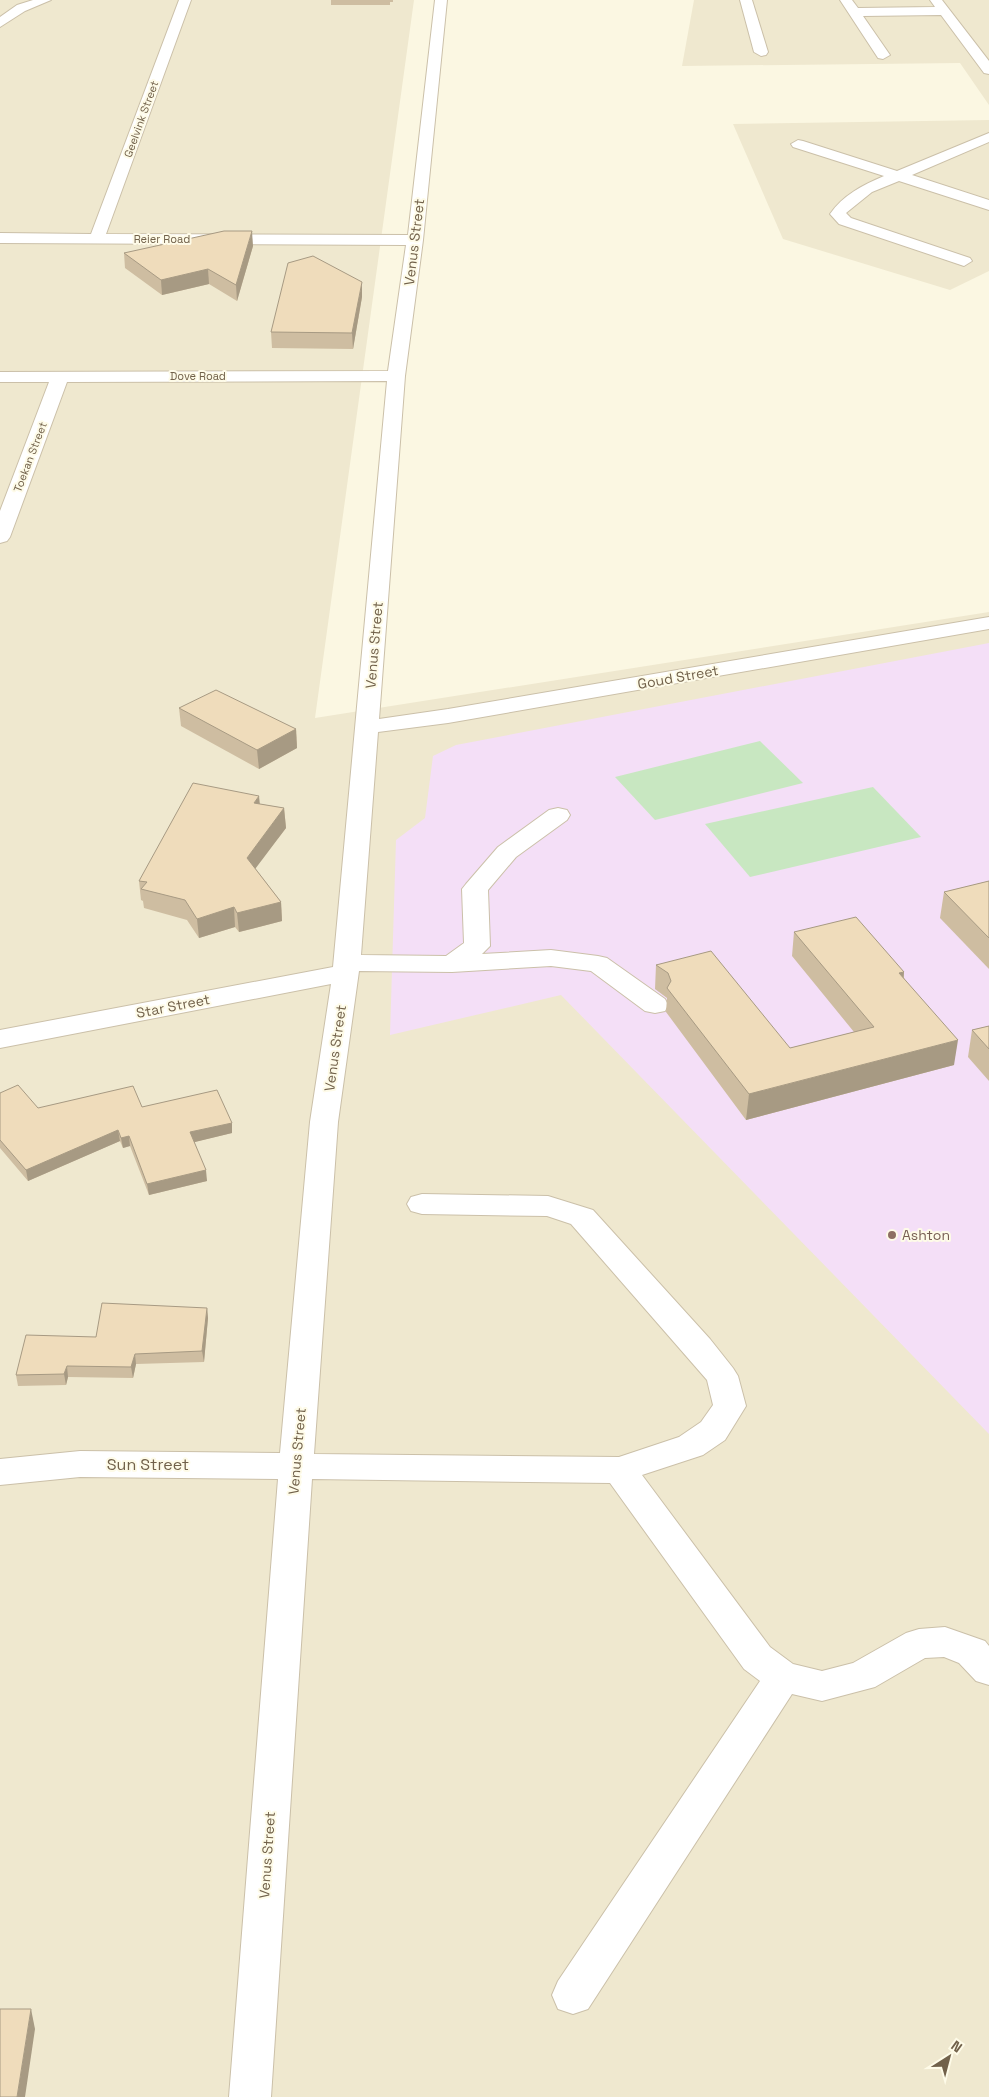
<svg xmlns="http://www.w3.org/2000/svg" width="989" height="2097" font-family="'Space Grotesk',sans-serif">
<style>
.residential{fill:#efe8cf}
.education{fill:#f4dff7}
.green{fill:#c8e7c1}
.lines{fill:none;stroke-linecap:round;stroke-linejoin:round}
.minor-casing{stroke:#cbc0a9;stroke-width:2}
.minor{fill:#fff;fill-rule:evenodd}
.wall{fill:#cebda1}
.shaded-wall{fill:#a79a83}
.building{fill:#efdcbb;stroke:#a79a83}
.education-dot{fill:#8d6e63;stroke:#fefbe8;stroke-width:2}
.labels{text-anchor:middle;dominant-baseline:central;stroke-width:4;stroke-linejoin:round;paint-order:stroke}
.far-street-label{font-size:11px;fill:#71614a;stroke:#fefbe8}
.street-label{font-size:14px;fill:#71614a;stroke:#fefbe8}
.education-label{font-size:14px;fill:#785e54;stroke:#fefbe8;text-anchor:start}
.near-street-label{font-size:16px;fill:#71614a;stroke:#fefbe8}
</style>
<rect width="100%" height="100%" fill="#fbf7e2"/>
<!-- residential -->
<g class="residential">
<polygon points="0,0 414,0 315,718 989,612 989,2097 0,2097"/>
<polygon points="694,0 989,0 989,105 960,63 682,66"/>
<polygon points="989,120 989,271 950,290 783,239 733,124"/>
</g>
<!-- education -->
<polygon class="education" points="989,643 989,1434 561,995 390,1035 396,840 425,818 433,756 456,745"/>
<!-- green -->
<g class="green">
<polygon points="760,741 803,783 655,820 615,777"/>
<polygon points="873,787 921,837 750,877 705,824"/>
</g>
<g class="lines">
<defs>
<g id="minor">
<polygon points="33,0 51,0 25,11 0,27 0,17 17,5"/>
<polygon points="179,0 191,0 106,234 408,235 435,0 447,0 423,240 405,376 379,719 448,709 989,617 989,629 448,723 378,732 361,955 446,956 464,943 462,889 466,884 498,847 549,810 558,808 567,810 570,815 567,820 516,857 488,890 490,946 482,954 551,950 598,956 607,958 665,999 668,1005 665,1011 655,1013 645,1011 591,971 551,966 452,972 359,971 338,1122 314,1454 619,1457 679,1437 701,1422 713,1405 707,1380 571,1224 547,1216 422,1214 411,1211 407,1204 411,1197 422,1194 548,1196 593,1210 710,1339 733,1368 738,1376 746,1406 725,1440 703,1455 642,1475 770,1647 793,1664 822,1671 853,1663 906,1633 919,1629 945,1627 985,1641 989,1646 989,1685 976,1681 959,1663 944,1657 925,1658 875,1687 822,1701 792,1694 588,2009 573,2014 558,2009 552,1995 558,1981 760,1681 744,1669 610,1483 312,1479 271,2097 229,2097 278,1479 80,1477 0,1485 0,1459 80,1451 280,1453 310,1122 331,984 0,1048 0,1030 333,967 387,381 67,382 10,537 7,541 0,543 0,511 49,382 0,382 0,372 388,371 406,245 0,243 0,233 91,234"/>
<polygon points="740,0 752,0 768,52 766,55 761,56 754,52"/>
<polygon points="840,0 852,0 858,8 935,7 930,0 942,0 989,61 989,74 984,73 941,15 863,16 890,55 883,59 878,58"/>
<path d="M989,133V142L912,175L989,200V210L899,181L872,192L846,213L851,218L970,258L972,261L964,266L839,224L830,214C843,195 863,185 884,176L793,147L791,144L798,140L803,141L897,171Z"/>
</g>
</defs>
<!-- minor casing -->
<use href="#minor" class="minor-casing"/>
<!-- minor -->
<use href="#minor" class="minor"/>
</g>
<!-- wall -->
<g class="wall">
<polygon points="331,0 393,0 393,2 390,2 390,5 331,5"/>
<polygon points="253,246 237,301 209,284 162,295 125,268 124,253"/>
<polygon points="362,297 353,349 272,348 271,332"/>
<polygon points="179,708 296,729 297,748 259,769 181,726"/>
<polygon points="260,804 284,808 286,828 255,868 281,902 282,921 239,932 235,927 199,938 187,920 144,908 143,901 141,900 139,881"/>
<polygon points="989,881 989,969 940,918 944,892"/>
<polygon points="794,932 904,972 904,978 954,1065 746,1120 666,1012 667,998 655,989 656,965 790,1048 854,1032 792,956"/>
<polygon points="989,1026 989,1081 968,1057 972,1030"/>
<polygon points="0,1093 38,1108 142,1107 232,1123 232,1133 194,1142 207,1181 149,1195 130,1146 123,1148 120,1141 28,1181 0,1148"/>
<polygon points="207,1308 208,1318 204,1362 136,1364 133,1378 68,1377 66,1385 18,1386 16,1375 96,1337"/>
</g>
<!-- shaded-wall -->
<g class="shaded-wall">
<polygon points="252,231 253,246 237,301 236,285"/>
<polygon points="208,269 209,284 162,295 161,280"/>
<polygon points="362,282 362,297 353,349 352,333"/>
<polygon points="296,729 297,748 259,769 257,750"/>
<polygon points="259,796 261,815 254,803"/>
<polygon points="284,808 286,828 249,877 247,858"/>
<polygon points="281,902 282,921 239,932 237,913"/>
<polygon points="234,907 235,927 199,938 197,919"/>
<polygon points="904,972 901,997 899,973"/>
<polygon points="958,1040 954,1065 746,1120 749,1094"/>
<polygon points="232,1123 232,1133 191,1143 190,1132"/>
<polygon points="118,1130 120,1141 28,1181 26,1170"/>
<polygon points="129,1136 130,1146 123,1148 121,1138"/>
<polygon points="206,1170 207,1181 149,1195 147,1184"/>
<polygon points="207,1308 208,1318 204,1362 202,1351"/>
<polygon points="135,1354 136,1364 133,1378 131,1367"/>
<polygon points="67,1366 68,1377 66,1385 64,1374"/>
<polygon points="31,2009 35,2029 25,2097 17,2097"/>
</g>
<!-- building -->
<g class="building">
<polygon points="224,231 252,231 236,285 208,269 161,280 124,253"/>
<polygon points="313,256 362,282 352,333 271,332 288,263"/>
<polygon points="216,690 296,729 257,750 179,708"/>
<polygon points="193,783 259,796 254,803 284,808 247,858 281,902 237,913 234,907 197,919 185,900 141,889 147,882 139,881"/>
<polygon points="989,881 989,938 944,892"/>
<polygon points="856,917 904,972 899,973 958,1040 749,1094 667,988 671,981 668,973 656,965 711,951 790,1048 874,1027 794,932"/>
<polygon points="989,1026 989,1049 972,1030"/>
<polygon points="18,1085 38,1108 133,1086 142,1107 217,1090 232,1123 190,1132 206,1170 147,1184 129,1136 121,1138 118,1130 26,1170 0,1140 0,1093"/>
<polygon points="102,1303 207,1308 202,1351 135,1354 131,1367 67,1366 64,1374 16,1375 26,1335 96,1337"/>
<polygon points="0,2009 31,2009 17,2097 0,2097"/>
</g>
<!-- markers -->
<circle class="education-dot" cx="892" cy="1235" r="5"/>
<g class="labels">
<!-- far-street labels -->
<g class="far-street-label">
<text transform="translate(141 119) rotate(-70)">Geelvink Street</text>
<text x="162" y="239">Reier Road</text>
<text x="198" y="376">Dove Road</text>
<text transform="translate(30 457) rotate(-69)">Toekan Street</text>
</g>
<!-- street labels -->
<g class="street-label">
<text transform="translate(414 242) rotate(-83)">Venus Street</text>
<text transform="translate(374 645) rotate(-85)">Venus Street</text>
<text transform="translate(678 677) rotate(-10)">Goud Street</text>
<text transform="translate(173 1006) rotate(-11)">Star Street</text>
<text transform="translate(335 1048) rotate(-82)">Venus Street</text>
<text transform="translate(297 1451) rotate(-85)">Venus Street</text>
<text transform="translate(267 1855) rotate(-86)">Venus Street</text>
</g>
<!-- education labels -->
<g class="education-label">
<text x="902" y="1235">Ashton</text>
</g>
<!-- near-street labels -->
<g class="near-street-label">
<text x="148" y="1464">Sun Street</text>
</g>
</g>
<!-- north arrow -->
<g transform="translate(949 2057) rotate(36)" stroke="#fefbe8" stroke-width="4" paint-order="stroke">
<path d="M0-4L9 19L0 12L-9 19Z" fill="#71614a"/>
<text y="-8" font-size="14" font-weight="bold" text-anchor="middle" fill="#71614a">N</text>
</g>
</svg>
